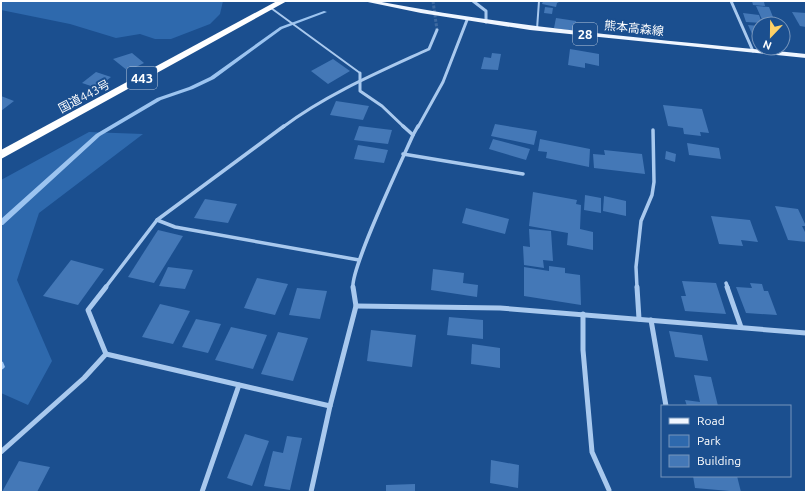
<svg xmlns="http://www.w3.org/2000/svg" width="807" height="493" font-family="Ubuntu,'Noto Sans JP',sans-serif">
<style>
.green{fill:#2e69ad}
.lines{fill:none;stroke-linecap:round;stroke-linejoin:round}
.stream{fill:#9cc4f0;fill-rule:evenodd}
.building{fill:#4478b7}
.street-tunnel{stroke:#3d69a0;stroke-width:3;stroke-dasharray:3 1.5;stroke-linecap:butt}
.lane{stroke:#a9c9ee;stroke-width:2}
.street-far2{stroke:#a9c9ee;stroke-width:3}
.street-far1{stroke:#a9c9ee;stroke-width:3.5}
.street{stroke:#a9c9ee;stroke-width:5}
.primary{fill:#f0f6ff;fill-rule:evenodd}
.highway{fill:#fff;fill-rule:evenodd}
.labels{text-anchor:middle;dominant-baseline:central;stroke-width:4;stroke-linejoin:round;paint-order:stroke}
.far-street-label{font-size:12px;fill:#fff;stroke:#1b4f8f}
.shield{fill:#1b4f8f;stroke:#bbcadd;stroke-width:1}
.shield-label{font-size:13px;font-weight:bold;fill:#fff}
</style>
<rect width="100%" height="100%" fill="#1b4f8f"/>
<!-- green -->
<g class="green">
<polygon points="1,1 223,1 220,14 210,24 171,39 155,39 140,34 116,38 70,24 1,10"/>
<polygon points="89,132 143,134 39,213 17,280 52,361 28,405 1,393 1,180"/>
</g>
<g class="lines">
<!-- stream -->
<g class="stream">
<polygon points="324,11 327,12 282,29 214,79 193,89 161,100 100,136 3,225 1,225 1,219 96,134 157,98 189,87 210,77 280,27"/>
<polygon points="1,361 3,362 5,367 3,369 1,370"/>
</g>
</g>
<!-- building -->
<g class="building">
<polygon points="543,1 561,1 557,3 556,7 542,4"/>
<polygon points="752,1 764,2 765,6 753,5"/>
<polygon points="756,6 769,7 775,22 771,21 773,24 764,24"/>
<polygon points="545,7 553,8 552,14 544,13"/>
<polygon points="792,12 806,13 806,27 800,26"/>
<polygon points="743,13 759,15 762,23 746,22"/>
<polygon points="556,18 576,21 574,31 554,28"/>
<polygon points="644,24 661,25 664,38 646,36"/>
<polygon points="748,25 759,26 759,49"/>
<polygon points="570,49 599,54 599,66 585,63 585,68 568,65"/>
<polygon points="132,53 144,63 128,71 113,59"/>
<polygon points="492,53 501,54 498,70 481,69 484,57 491,58"/>
<polygon points="333,59 350,71 328,84 311,71"/>
<polygon points="96,72 111,77 97,88 82,83"/>
<polygon points="1,96 14,101 1,111"/>
<polygon points="336,101 369,106 363,120 330,115"/>
<polygon points="663,105 702,109 709,133 700,132 701,136 684,134 683,128 668,126"/>
<polygon points="495,124 537,131 534,145 491,136"/>
<polygon points="359,126 392,130 388,144 354,140"/>
<polygon points="493,139 530,149 526,160 489,149"/>
<polygon points="540,139 590,149 589,167 546,158 547,152 538,151"/>
<polygon points="687,143 719,148 721,159 689,155"/>
<polygon points="358,145 388,150 384,163 354,159"/>
<polygon points="604,150 642,154 645,174 594,168 593,154 605,155"/>
<polygon points="666,151 676,154 675,162 665,159"/>
<polygon points="533,192 577,200 576,204 581,205 580,229 593,232 593,250 567,245 568,233 529,226"/>
<polygon points="585,195 601,198 601,213 584,210"/>
<polygon points="604,196 626,201 626,216 603,211"/>
<polygon points="205,199 237,204 228,223 194,218"/>
<polygon points="775,206 798,209 806,226 802,226 806,234 806,242 788,240"/>
<polygon points="466,208 509,219 505,234 462,223"/>
<polygon points="711,216 750,220 758,242 741,240 743,246 719,244"/>
<polygon points="529,229 551,231 553,261 543,260 544,268 524,265 523,246 530,247"/>
<polygon points="158,230 183,236 154,283 128,277"/>
<polygon points="71,260 104,269 78,305 43,296"/>
<polygon points="549,266 565,268 565,273 580,275 581,305 524,296 524,267 549,271"/>
<polygon points="168,267 193,270 185,289 159,286"/>
<polygon points="433,269 464,273 463,283 478,285 477,297 431,290"/>
<polygon points="257,278 288,284 275,315 244,308"/>
<polygon points="682,281 716,283 726,314 685,311 681,296 686,296"/>
<polygon points="750,283 762,284 764,291 768,291 777,315 746,313 736,287 752,288"/>
<polygon points="297,288 327,291 320,319 289,315"/>
<polygon points="160,304 190,311 173,344 142,337"/>
<polygon points="449,317 483,320 483,339 447,335"/>
<polygon points="196,319 221,324 208,353 182,347"/>
<polygon points="231,327 267,335 253,369 215,360"/>
<polygon points="371,330 416,335 412,367 367,361"/>
<polygon points="669,331 702,335 708,361 675,357"/>
<polygon points="278,332 308,338 293,381 261,374"/>
<polygon points="472,344 500,348 500,368 471,364"/>
<polygon points="694,375 711,377 718,406 687,406 685,400 700,402"/>
<polygon points="245,434 269,441 252,486 227,478"/>
<polygon points="287,436 302,438 290,490 264,486 273,451 283,453"/>
<polygon points="491,460 519,465 518,488 490,483"/>
<polygon points="19,461 50,467 37,492 2,492"/>
<polygon points="693,476 737,476 741,492 695,488"/>
<polygon points="415,484 415,492 386,492 386,485"/>
</g>
<g class="lines">
<!-- street-tunnel -->
<polyline class="street-tunnel" points="433,1 437,30"/>
<!-- lane -->
<g class="lane">
<polyline points="271,8 360,73"/>
<polyline points="537,29 539,1"/>
</g>
<!-- street-far2 -->
<g class="street-far2">
<polyline points="473,1 486,11 486,22"/>
<polyline points="731,1 753,51"/>
<polyline points="360,73 360,91 382,106 404,127"/>
<path d="M283,127C327,94 379,72 429,49L437,30"/>
<polyline points="418,127 443,82 467,20"/>
</g>
<!-- street-far1 -->
<g class="street-far1">
<polyline points="413,135 418,126"/>
<polyline points="403,154 523,174"/>
<polyline points="157,220 175,227 359,260"/>
<polyline points="726,283 728,288"/>
<polyline points="105,288 157,220 284,126"/>
<path d="M353,288C350,269 402,160 413,135L403,126"/>
<polyline points="637,288 636,267 641,221 652,195 654,182 653,130"/>
</g>
<!-- street -->
<g class="street">
<polyline points="106,287 88,310 106,354"/>
<polyline points="637,287 639,319"/>
<polyline points="727,287 741,327"/>
<polyline points="356,306 500,308 806,333"/>
<polyline points="583,314 583,350 592,452 609,490"/>
<polyline points="651,320 666,406"/>
<polyline points="106,354 330,406"/>
<polyline points="1,452 84,378 106,354"/>
<polyline points="202,492 239,385"/>
<polyline points="311,492 330,406 356,306 353,287"/>
</g>
<!-- primary -->
<path class="primary" d="M363,1H376C518,28 662,40 806,54V58L530,30L421,13Z"/>
<!-- highway -->
<polygon class="highway" points="277,1 287,1 1,159 1,150"/>
</g>
<g class="labels">
<!-- far-street labels -->
<g class="far-street-label">
<text transform="translate(634 28) rotate(6)">熊本高森線</text>
<text transform="translate(84 96) rotate(-28)">国道443号</text>
</g>
<!-- shield labels -->
<g class="shield">
<rect x="573" y="23" width="24" height="22" rx="3"/>
<rect x="127" y="67" width="30" height="22" rx="3"/>
</g>
<g class="shield-label">
<text x="585" y="34">28</text>
<text x="142" y="78">443</text>
</g>
</g>
<!-- border -->
<rect width="807" height="493" fill="none" stroke="#ffffff" stroke-width="4"/>
<!-- legend -->
<rect x="661" y="405" width="130" height="72" fill="#1b4f8f" stroke="#7695bc"/>
<rect x="669" y="418" width="20" height="6" fill="#f0f6ff" stroke="#7695bc"/>
<text x="697" y="425" font-size="12" fill="#ffffff">Road</text>
<rect x="669" y="435" width="20" height="12" fill="#2e69ad" stroke="#7695bc"/>
<text x="697" y="445" font-size="12" fill="#ffffff">Park</text>
<rect x="669" y="455" width="20" height="12" fill="#4478b7" stroke="#7695bc"/>
<text x="697" y="465" font-size="12" fill="#ffffff">Building</text>
<!-- north arrow -->
<g transform="translate(771 36) rotate(202)"><circle r="19" fill="#1b4f8f" stroke="#7695bc"/>
<path d="M0-3L7 15L0 10L-7 15Z" fill="#ffd166"/>
<text y="-6" font-size="11" font-weight="bold" text-anchor="middle" fill="#ffffff">N</text>
</g>
</svg>
